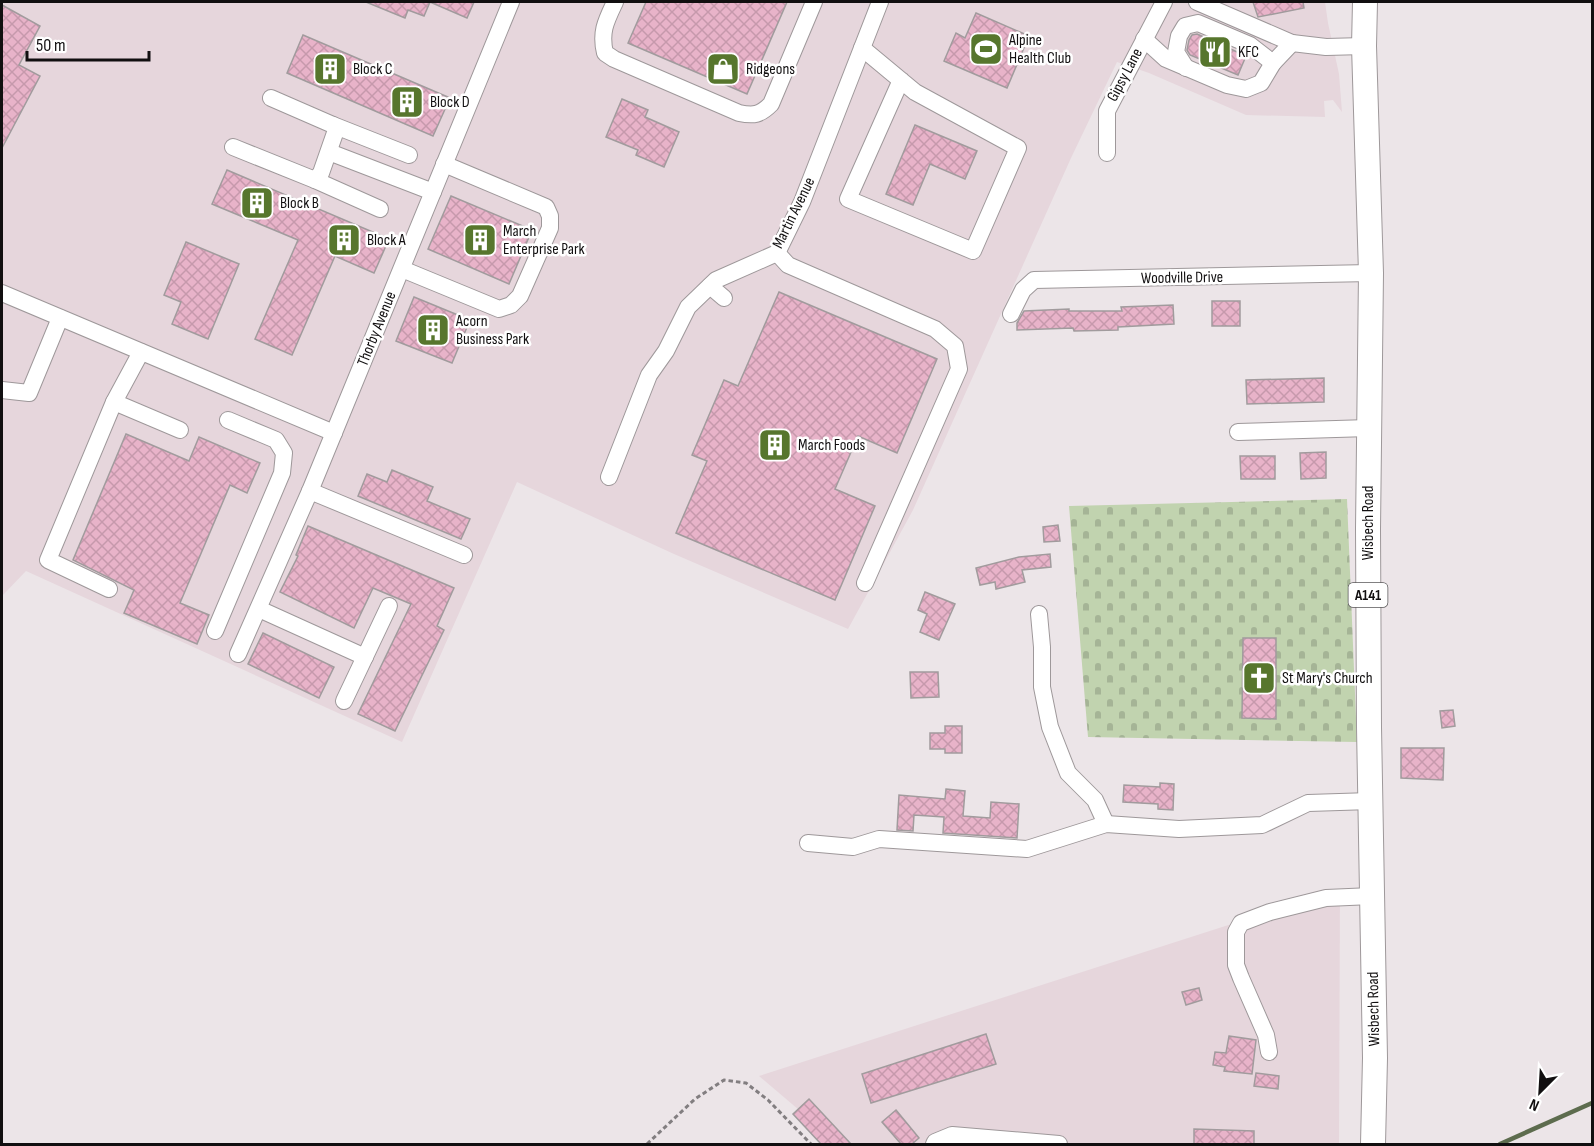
<svg xmlns="http://www.w3.org/2000/svg" width="1594" height="1146" font-family="'Sofia Sans Condensed',sans-serif">
<style>
.built{fill:#e6d6dc}
.cemetery{fill:url(#cemetery-stones)}
.lines{fill:none;stroke-linecap:round;stroke-linejoin:round}
.stream{stroke:#5d6c4e;stroke-width:4.5}
.building{fill:url(#building-cross-hatch);stroke:#a19b9d;stroke-width:1.5}
.minor-casing{stroke:#9e989a;stroke-width:18}
.highway-casing{stroke:#9e989a;stroke-width:26}
.path{stroke:#827e80;stroke-width:3;stroke-dasharray:4.5 3;stroke-linecap:butt}
.minor{stroke:#fff;stroke-width:16}
.highway{stroke:#fff;stroke-width:24}
.labels{text-anchor:middle;dominant-baseline:central;stroke-width:5;stroke-linejoin:round;paint-order:stroke}
.shield{fill:#fff;stroke:#585758;stroke-width:1.5}
.shield-label{font-size:15px;font-weight:bold;fill:#110f10}
.poi-label{font-size:16px;fill:#110f10;stroke:#fff;text-anchor:start}
.street-label{font-size:16px;fill:#110f10;stroke:#fff}
</style>
<defs>
<pattern id="cemetery-stones" width="16" height="16" patternUnits="userSpaceOnUse" patternTransform="scale(1.5)"><rect width="16" height="16" fill="#c1d3af"/><path d="M2 7V4a2 2 0 0 1 4 0v3zM10 15v-3a2 2 0 0 1 4 0v3z" fill="#a5b496"/></pattern>
<pattern id="building-cross-hatch" width="8" height="8" patternUnits="userSpaceOnUse" patternTransform="scale(1.5)"><rect width="8" height="8" fill="#e8b3c9"/><path d="M0 0l8 8M0 8l8-8" fill="none" stroke="#c699ac"/></pattern>
</defs>
<rect width="100%" height="100%" fill="#ece5e8"/>
<!-- built -->
<g class="built">
<polygon points="2,2 1325,2 1328,23 1339,74 1342,112 1333,100 1324,101 1325,117 1246,115 1149,73 1117,62 1071,158 913,510 848,629 674,554 517,482 402,742 26,571 2,596"/>
<polygon points="1340,889 1339,1144 839,1144 759,1076"/>
</g>
<!-- cemetery -->
<polygon class="cemetery" points="1347,499 1357,742 1088,737 1069,506"/>
<g class="lines">
<!-- stream -->
<polyline class="stream" points="1500,1144 1592,1103"/>
</g>
<!-- building -->
<g class="building">
<polygon points="366,2 474,2 467,18 430,2 424,16 408,10 405,18"/>
<polygon points="646,2 787,2 747,94 628,43"/>
<polygon points="1253,2 1303,2 1304,8 1258,17"/>
<polygon points="2,5 40,26 19,65 40,76 2,148"/>
<polygon points="976,13 1029,36 1007,88 944,61 956,33 965,38"/>
<polygon points="1197,34 1246,56 1238,75 1190,55 1187,50 1189,40 1192,35"/>
<polygon points="303,35 450,98 433,136 287,73"/>
<polygon points="622,99 648,110 645,117 679,132 664,167 636,155 638,150 606,137"/>
<polygon points="915,125 977,151 965,179 930,164 913,205 886,194"/>
<polygon points="227,170 389,239 374,273 335,256 292,355 255,339 298,240 212,204"/>
<polygon points="451,196 532,230 509,284 428,249"/>
<polygon points="186,242 239,264 208,339 172,324 181,302 164,295"/>
<polygon points="779,292 937,359 897,453 858,436 835,489 875,506 835,600 676,533 707,461 692,455 724,380 738,386"/>
<polygon points="414,297 470,320 452,363 396,341"/>
<rect x="1212" y="301" width="28" height="25"/>
<polygon points="1173,305 1174,324 1118,327 1118,330 1074,331 1073,328 1017,330 1017,323 1024,311 1069,309 1069,311 1122,311 1121,307"/>
<polygon points="1324,378 1324,402 1247,404 1246,380"/>
<polygon points="126,434 189,461 199,437 260,463 247,493 230,485 180,603 209,615 197,644 124,613 134,590 73,560"/>
<polygon points="1326,452 1326,478 1301,479 1300,453"/>
<polygon points="1240,456 1275,456 1275,479 1241,479"/>
<polygon points="392,470 433,487 427,501 470,519 461,539 358,496 367,474 387,482"/>
<polygon points="1058,525 1060,541 1044,542 1043,527"/>
<polygon points="308,526 454,588 437,626 444,630 395,731 358,714 411,604 373,588 354,628 280,592 298,556 296,555"/>
<polygon points="1050,554 1051,567 1022,570 1025,582 996,589 995,582 980,585 976,568 1019,557"/>
<polygon points="925,592 955,604 939,640 920,632 927,614 918,610"/>
<polygon points="263,633 334,667 319,698 248,664"/>
<polygon points="1243,638 1276,638 1276,719 1242,718"/>
<polygon points="910,672 938,672 939,697 911,698"/>
<polygon points="1453,710 1455,726 1442,728 1440,711"/>
<polygon points="945,726 962,726 962,753 945,753 945,749 930,749 930,733 945,733"/>
<polygon points="1401,748 1444,748 1443,780 1401,778"/>
<polygon points="1160,783 1174,784 1173,810 1158,809 1158,804 1123,802 1124,785 1160,787"/>
<polygon points="946,789 965,791 963,816 990,818 991,802 1019,804 1017,838 943,833 944,817 914,815 913,831 897,830 899,795 945,799"/>
<polygon points="1199,988 1202,1000 1186,1005 1182,992"/>
<polygon points="986,1034 996,1064 871,1103 862,1074"/>
<polygon points="1229,1036 1256,1040 1252,1074 1224,1071 1225,1067 1213,1065 1215,1052 1226,1053"/>
<polygon points="1256,1073 1279,1076 1278,1089 1254,1086"/>
<polygon points="809,1099 851,1144 821,1144 793,1114"/>
<polygon points="896,1110 919,1138 912,1144 901,1144 882,1122"/>
<polygon points="1194,1129 1254,1131 1254,1144 1194,1144"/>
</g>
<g class="lines">
<defs>
<g id="minor">
<path d="M615,2C606,21 600,32 605,53L614,59L739,113C754,116 760,115 771,104L814,2"/>
<polyline points="1197,2 1292,43 1326,47 1364,46"/>
<polyline points="1144,39 1166,59 1227,85 1246,89 1261,83 1273,63 1292,43"/>
<polyline points="862,48 915,92 1018,148 973,251 848,199 901,80"/>
<polyline points="1186,68 1176,52 1179,36 1185,26 1198,23 1250,45 1273,63"/>
<polyline points="333,125 409,155"/>
<polyline points="233,147 315,180 321,173 336,130 333,125 271,98"/>
<polyline points="329,152 433,192"/>
<polyline points="1107,153 1107,111 1164,2"/>
<polyline points="315,180 380,209"/>
<polyline points="777,253 788,265 935,329 955,346 959,369 865,583"/>
<polyline points="402,269 499,309 511,305 520,296 550,228 550,216 546,207 444,164"/>
<polyline points="710,286 724,298"/>
<polyline points="2,293 334,433"/>
<polyline points="1011,314 1023,290 1034,280 1371,273"/>
<polyline points="141,352 114,402 180,430"/>
<polyline points="2,390 29,393 60,318"/>
<polyline points="1238,432 1369,428"/>
<polyline points="609,477 649,375 666,351 688,307 716,280 777,253 802,202 880,2"/>
<polyline points="310,491 464,555"/>
<polyline points="109,589 48,560 114,402"/>
<polyline points="259,609 365,657"/>
<polyline points="1039,614 1042,647 1042,687 1050,727 1068,773 1095,800 1106,824"/>
<polyline points="215,631 282,473 284,453 276,440 228,420"/>
<polyline points="238,654 310,491 511,2"/>
<polyline points="344,701 389,606"/>
<polyline points="808,843 853,847 879,839 1027,849 1106,824 1179,829 1262,825 1308,803 1371,801"/>
<polyline points="1269,1052 1266,1035 1241,978 1236,965 1236,932 1241,923 1270,912 1326,898 1372,896"/>
<polyline points="934,1144 935,1142 952,1135 1059,1144"/>
</g>
<polyline id="highway" points="1365,2 1364,46 1371,273 1368,529 1369,727 1375,1058 1373,1144"/>
</defs>
<!-- minor casing -->
<use href="#minor" class="minor-casing"/>
<!-- highway casing -->
<use href="#highway" class="highway-casing"/>
<!-- path -->
<polyline class="path" points="647,1144 695,1099 724,1080 746,1083 768,1100 811,1144"/>
<!-- minor -->
<use href="#minor" class="minor"/>
<!-- highway -->
<use href="#highway" class="highway"/>
</g>
<!-- icons -->
<defs>
<symbol id="stadium-square" viewBox="-11 -11 22 22"><rect x="-9" y="-9" width="18" height="18" rx="4" fill="#57762d" stroke="#fff"/><path d="M0-5a6.5 5 0 1 0 0 10a6.5 5 0 1 0 0-10ZM-3.5-1.8h7v3.6h-7Z" fill="#fff"/></symbol>
<symbol id="restaurant-square" viewBox="-11 -11 22 22"><rect x="-9" y="-9" width="18" height="18" rx="4" fill="#57762d" stroke="#fff"/><path d="M-5-6h1v4h1v-4h1v4h1v-4h1v5L-1.5 .5V6h-2V.5L-5-1ZM5-6V6H3V1.5H1.5Q1.5-4 5-6Z" fill="#fff"/></symbol>
<symbol id="building-square" viewBox="-11 -11 22 22"><rect x="-9" y="-9" width="18" height="18" rx="4" fill="#57762d" stroke="#fff"/><path d="M-4-6H4V6H1V3H-1V6H-4ZM-2.5-4.3h1.7v1.8h-1.7ZM.8-4.3h1.7v1.8H.8ZM-2.5-1h1.7V.8h-1.7ZM.8-1h1.7V.8H.8Z" fill="#fff"/></symbol>
<symbol id="shop-square" viewBox="-11 -11 22 22"><rect x="-9" y="-9" width="18" height="18" rx="4" fill="#57762d" stroke="#fff"/><path d="M-5-2.5h2.3a2.7 3.5 0 0 1 5.4 0H5L5.5 6h-11ZM-1.5-2.5h3a1.5 2.3 0 0 0-3 0Z" fill="#fff"/></symbol>
<symbol id="church-square" viewBox="-11 -11 22 22"><rect x="-9" y="-9" width="18" height="18" rx="4" fill="#57762d" stroke="#fff"/><path d="M-1.2-6h2.4v3.5h3.3v2.4h-3.3V6h-2.4V-.1h-3.3v-2.4h3.3Z" fill="#fff"/></symbol>
</defs>
<g fill-rule="evenodd">
<use href="#stadium-square" x="967" y="30" width="38" height="38"/>
<use href="#restaurant-square" x="1196" y="33" width="38" height="38"/>
<use href="#building-square" x="311" y="50" width="38" height="38"/>
<use href="#shop-square" x="704" y="50" width="38" height="38"/>
<use href="#building-square" x="388" y="83" width="38" height="38"/>
<use href="#building-square" x="238" y="184" width="38" height="38"/>
<use href="#building-square" x="325" y="221" width="38" height="38"/>
<use href="#building-square" x="461" y="221" width="38" height="38"/>
<use href="#building-square" x="414" y="311" width="38" height="38"/>
<use href="#building-square" x="756" y="426" width="38" height="38"/>
<use href="#church-square" x="1240" y="659" width="38" height="38"/>
</g>
<g class="labels">
<!-- shield labels -->
<rect class="shield" x="1348.5" y="583" width="39" height="24" rx="4.5"/>
<g class="shield-label">
<text x="1368" y="595">A141</text>
</g>
<!-- poi labels -->
<g class="poi-label">
<text x="1009" y="40">Alpine<tspan x="1009" dy="18">Health Club</tspan></text>
<text x="1238" y="52">KFC</text>
<text x="353" y="69">Block C</text>
<text x="746" y="69">Ridgeons</text>
<text x="430" y="102">Block D</text>
<text x="280" y="203">Block B</text>
<text x="503" y="231">March<tspan x="503" dy="18">Enterprise Park</tspan></text>
<text x="367" y="240">Block A</text>
<text x="456" y="321">Acorn<tspan x="456" dy="18">Business Park</tspan></text>
<text x="798" y="445">March Foods</text>
<text x="1282" y="678">St Mary's Church</text>
</g>
<!-- street labels -->
<g class="street-label">
<text transform="translate(1125 75) rotate(-62)">Gipsy Lane</text>
<text transform="translate(794 213) rotate(-64)">Martin Avenue</text>
<text transform="translate(1182 278) rotate(-1)">Woodville Drive</text>
<text transform="translate(377 329) rotate(-68)">Thorby Avenue</text>
<text transform="translate(1368 523) rotate(-90)">Wisbech Road</text>
<text transform="translate(1374 1009) rotate(-91)">Wisbech Road</text>
</g>
</g>
<!-- border -->
<rect width="1594" height="1146" fill="none" stroke="#110f10" stroke-width="6"/>
<!-- north arrow -->
<g transform="translate(1540 1092) rotate(204)" stroke="#ffffff" stroke-width="4.5" paint-order="stroke">
<path d="M0-4.5L10 22L0 15L-10 22Z" fill="#110f10"/>
<text y="-9" font-size="16" font-weight="bold" text-anchor="middle" fill="#110f10">N</text>
</g>
<!-- scale -->
<path d="M27 51v9h122v-9" fill="none" stroke="#110f10" stroke-width="3"/>
<text x="36" y="51" font-size="18" fill="#110f10" stroke="#ffffff" stroke-width="4.5" paint-order="stroke">50 m</text>
</svg>
